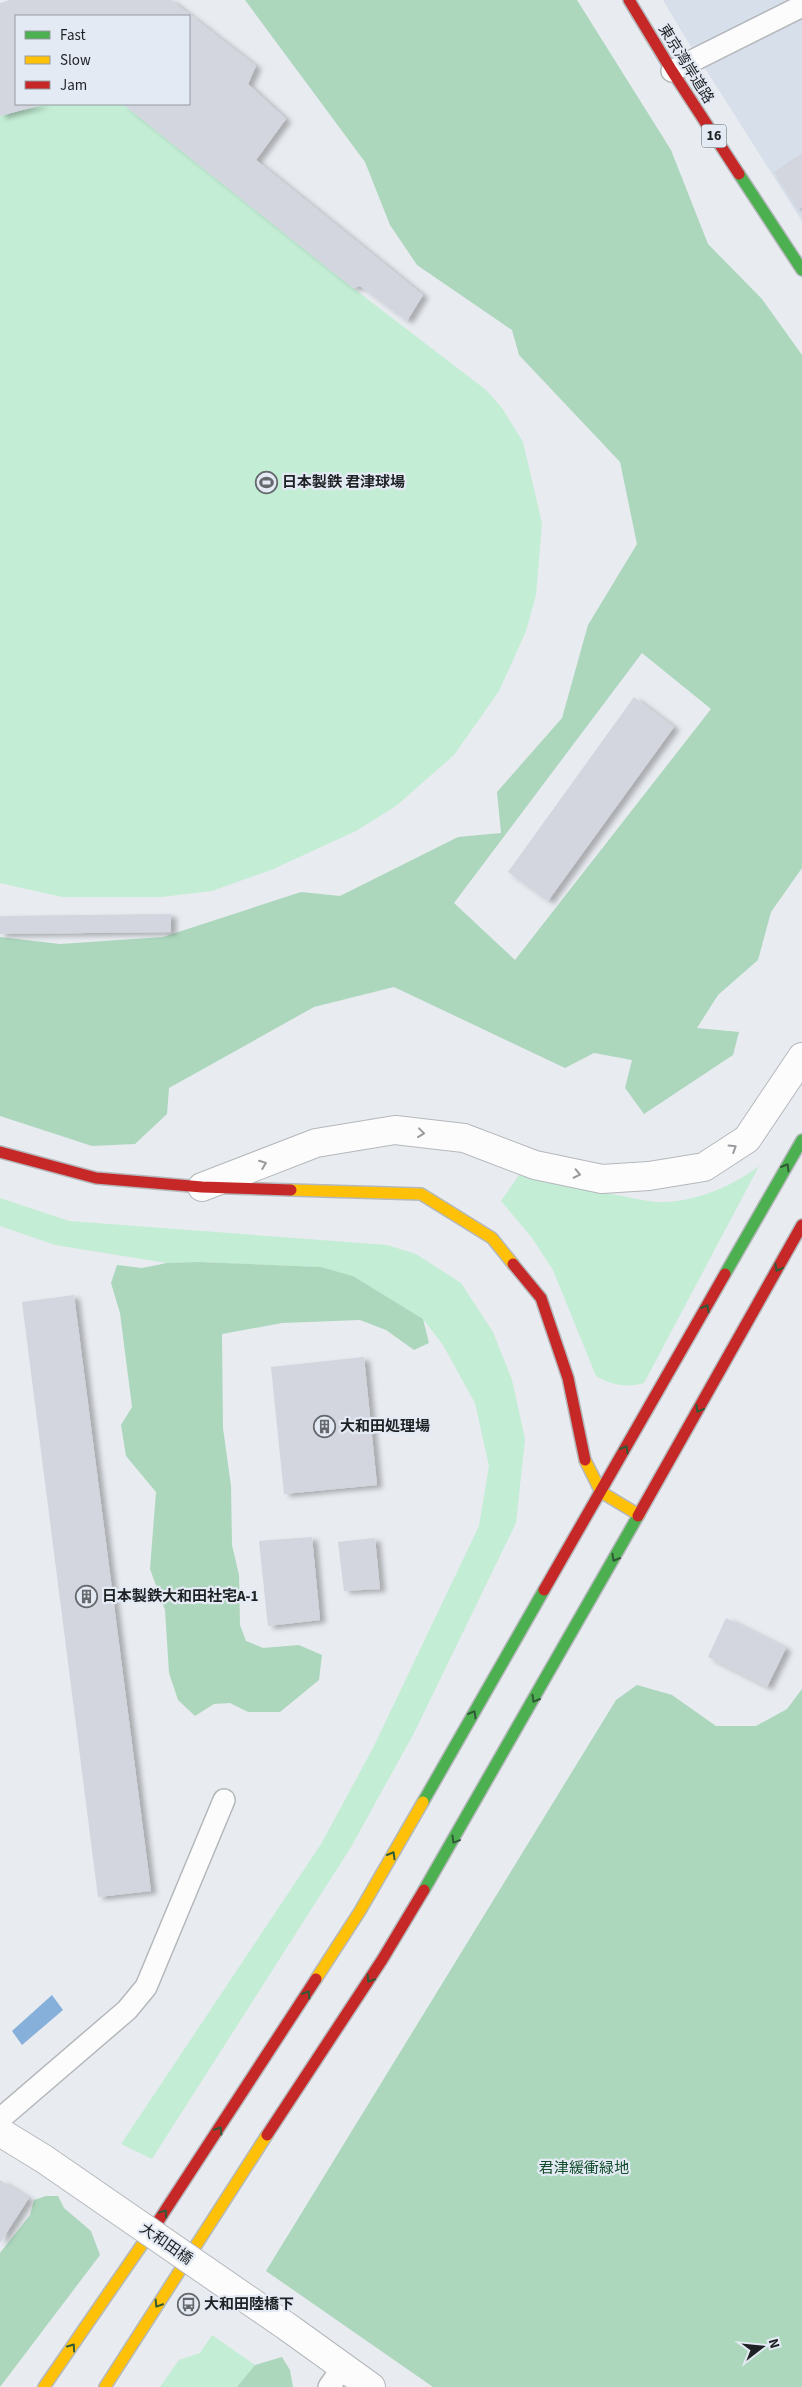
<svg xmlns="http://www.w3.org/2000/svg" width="802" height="2387" font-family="'Source Sans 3','Noto Sans JP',sans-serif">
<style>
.built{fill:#d7dfea}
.green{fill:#c3edd4}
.forest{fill:#acd7bd;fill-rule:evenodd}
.water{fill:#86b0da}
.building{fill:#d3d5df;filter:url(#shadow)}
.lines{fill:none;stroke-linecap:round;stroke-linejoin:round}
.lane-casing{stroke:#b5b8bb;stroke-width:24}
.street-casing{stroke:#b5b8bb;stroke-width:30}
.fast-casing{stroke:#b5b8bb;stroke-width:14}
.slow-casing{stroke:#b5b8bb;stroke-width:14}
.jam-casing{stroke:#b5b8bb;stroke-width:14}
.lane{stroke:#fcfcfd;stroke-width:21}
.street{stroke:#fcfcfd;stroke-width:28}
.fast{stroke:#4caf50;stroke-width:11}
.slow{stroke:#ffc107;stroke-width:11}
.jam{stroke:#c62828;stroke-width:11}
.street-bridge-casing{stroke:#b5b8bb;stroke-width:30;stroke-linecap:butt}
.street-bridge{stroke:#fcfcfd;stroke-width:28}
.oneway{stroke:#999a9c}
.oneway2{stroke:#315a36}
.labels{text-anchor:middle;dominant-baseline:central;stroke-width:4.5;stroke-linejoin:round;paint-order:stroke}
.shield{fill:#e4eaf4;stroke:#5a5e63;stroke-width:1}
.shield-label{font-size:14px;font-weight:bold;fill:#1f2225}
.street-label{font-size:15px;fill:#1f2225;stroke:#e4eaf4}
.poi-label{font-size:15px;font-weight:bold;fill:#1f2225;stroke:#e4eaf4;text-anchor:start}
.park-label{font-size:15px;fill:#134d2c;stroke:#e4eaf4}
</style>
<defs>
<filter id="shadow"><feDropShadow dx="5.5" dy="3" stdDeviation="2.5" flood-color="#0004"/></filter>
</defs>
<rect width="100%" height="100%" fill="#e8ebf0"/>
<!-- built -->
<polygon class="built" points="663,0 802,0 802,221 682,32"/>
<!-- green -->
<g class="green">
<polygon points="47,104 123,104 353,288 486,390 502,408 523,442 542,523 536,595 526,631 499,691 454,755 396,806 356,831 271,870 212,891 161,897 62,897 0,883 0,116"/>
<path d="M759,1166L644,1383C626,1388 612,1385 596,1376L553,1270L532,1238L501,1201L519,1175C552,1183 584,1189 617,1195C633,1198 651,1203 667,1202C699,1200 733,1186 759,1166Z"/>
<polygon points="0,1198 69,1221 387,1245 416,1254 461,1283 493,1332 512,1380 525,1439 516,1523 414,1733 351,1847 152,2159 121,2144 321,1844 373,1748 479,1526 489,1466 475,1403 443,1345 423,1319 353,1276 321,1267 200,1262 167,1263 55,1245 0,1226"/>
<polygon points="212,2335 255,2365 237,2387 160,2387 179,2360 200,2353"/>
</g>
<!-- forest -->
<g class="forest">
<path d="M245,0H577L671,150L708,244L762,299L802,355V868L771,912L758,960L718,995L697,1028L739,1032L733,1055L644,1114L625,1088L632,1060L594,1053L565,1068L394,987L314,1007L169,1088L167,1114L135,1144L92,1146L0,1116V937L60,944L163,937L301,892L340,896L458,837L501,833L497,792L562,718L588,625L637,544L620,462L519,355L512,330L417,265L390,225L365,162ZM642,653L711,709L515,960L454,903Z"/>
<polygon points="199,1262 321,1267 353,1276 423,1319 429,1343 414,1350 386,1330 360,1320 282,1323 222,1334 223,1428 231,1486 232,1545 239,1575 240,1625 246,1641 263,1648 299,1645 322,1655 319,1680 280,1712 248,1712 230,1703 214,1704 195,1716 178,1700 169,1673 165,1610 150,1569 156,1492 126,1456 121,1425 132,1407 120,1313 111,1283 117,1265 142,1268 167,1263"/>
<polygon points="637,1685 672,1695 716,1726 756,1726 787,1709 802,1689 802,2387 433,2387 266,2271 616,1700"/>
<polygon points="46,2196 58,2196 64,2208 91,2231 100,2255 0,2387 0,2253 30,2215 34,2200"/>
<polygon points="282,2357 290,2370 293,2387 237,2387 255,2365"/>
</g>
<!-- water -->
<polygon class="water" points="52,1995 63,2010 22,2045 12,2031"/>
<!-- building -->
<g class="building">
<polygon points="10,0 171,0 256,66 248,84 286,119 256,160 423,295 407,321 360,286 353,288 123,104 189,104 189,16 16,16 16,104 44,104 0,116 0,3"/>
<polygon points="802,153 802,207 798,209 774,172"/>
<polygon points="634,697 674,727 548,901 508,872"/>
<polygon points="171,914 171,932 0,934 0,916"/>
<polygon points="74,1295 151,1891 98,1897 22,1302"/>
<polygon points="364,1357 377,1485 284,1494 271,1367"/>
<polygon points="312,1537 320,1620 268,1626 259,1541"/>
<polygon points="375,1538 380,1589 344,1591 338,1542"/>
<polygon points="726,1618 786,1648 767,1687 708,1657"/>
<polygon points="0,2180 29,2198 0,2243"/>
</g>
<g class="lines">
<defs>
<g id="lane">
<polyline points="672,71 802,6"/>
<polyline points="0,2119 127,2010 146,1987 224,1800"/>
<polyline points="329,2387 343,2367"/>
</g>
<g id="street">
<polyline points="202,1187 316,1143 395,1130 464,1138 535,1165 602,1179 649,1176 704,1167 747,1139 802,1057"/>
<polyline points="0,2132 44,2159"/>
<polyline points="289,2328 371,2387"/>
</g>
<g id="fast">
<polyline points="739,174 802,270"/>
<polyline points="725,1274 802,1140"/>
<polyline points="423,1802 544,1590"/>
<polyline points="424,1890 638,1516"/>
</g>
<g id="slow">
<polyline points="291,1190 421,1194 492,1238 513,1264"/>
<polyline points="585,1460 601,1492 639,1515"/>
<polyline points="316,1979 360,1911 423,1802"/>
<polyline points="44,2387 159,2220"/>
<polyline points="105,2387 267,2135"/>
</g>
<g id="jam">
<polyline points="629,0 672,71 739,174"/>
<polyline points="0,1152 96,1178 202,1187 291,1190"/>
<polyline points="513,1264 541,1298 568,1378 585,1460"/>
<polyline points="638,1516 802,1225"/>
<polyline points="544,1590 725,1274"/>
<polyline points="267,2135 382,1960 424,1890"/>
<polyline points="159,2220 316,1979"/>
</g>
</defs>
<!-- lane casing -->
<use href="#lane" class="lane-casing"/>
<!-- street casing -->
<use href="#street" class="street-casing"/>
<!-- fast casing -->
<use href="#fast" class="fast-casing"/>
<!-- slow casing -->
<use href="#slow" class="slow-casing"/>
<!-- jam casing -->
<use href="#jam" class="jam-casing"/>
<!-- lane -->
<use href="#lane" class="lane"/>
<!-- street -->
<use href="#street" class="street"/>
<!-- fast -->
<use href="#fast" class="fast"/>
<!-- slow -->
<use href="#slow" class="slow"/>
<!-- jam -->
<use href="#jam" class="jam"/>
<defs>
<polyline id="street-bridge" points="44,2159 289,2328"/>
</defs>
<!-- street-bridge casing -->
<use href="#street-bridge" class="street-bridge-casing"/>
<!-- street-bridge -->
<use href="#street-bridge" class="street-bridge"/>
</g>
<!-- one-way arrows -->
<defs><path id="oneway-chevron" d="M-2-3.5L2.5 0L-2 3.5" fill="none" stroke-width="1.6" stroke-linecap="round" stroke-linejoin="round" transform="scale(1.25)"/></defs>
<g class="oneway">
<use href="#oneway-chevron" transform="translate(421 1133) rotate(7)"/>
<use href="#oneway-chevron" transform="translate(733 1148) rotate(-32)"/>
<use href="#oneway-chevron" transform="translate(263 1164) rotate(-21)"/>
<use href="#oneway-chevron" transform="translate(577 1174) rotate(12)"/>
</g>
<g class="oneway2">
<use href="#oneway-chevron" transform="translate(786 1167) rotate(-60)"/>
<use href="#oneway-chevron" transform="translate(778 1268) rotate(119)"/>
<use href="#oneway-chevron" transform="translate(706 1308) rotate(-60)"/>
<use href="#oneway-chevron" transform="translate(699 1409) rotate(119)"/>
<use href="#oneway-chevron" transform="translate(625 1449) rotate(-60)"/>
<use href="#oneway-chevron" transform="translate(615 1558) rotate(120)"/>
<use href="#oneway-chevron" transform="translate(535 1699) rotate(120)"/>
<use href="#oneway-chevron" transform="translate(473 1714) rotate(-60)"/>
<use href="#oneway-chevron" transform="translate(455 1840) rotate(121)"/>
<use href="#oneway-chevron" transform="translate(392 1855) rotate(-60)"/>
<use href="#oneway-chevron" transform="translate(370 1979) rotate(123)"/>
<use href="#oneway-chevron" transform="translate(307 1994) rotate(-57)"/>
<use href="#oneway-chevron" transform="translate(219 2130) rotate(-57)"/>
<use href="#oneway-chevron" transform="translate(164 2213) rotate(-56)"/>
<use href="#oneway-chevron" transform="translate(158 2304) rotate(122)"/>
<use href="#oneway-chevron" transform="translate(72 2347) rotate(-55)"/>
</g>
<!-- icons -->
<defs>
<symbol id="stadium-ring" viewBox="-11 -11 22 22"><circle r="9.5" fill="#e4eaf4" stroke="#65686c" stroke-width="1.5"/><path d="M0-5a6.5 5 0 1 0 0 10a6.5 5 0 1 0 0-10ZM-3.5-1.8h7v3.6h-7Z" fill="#65686c"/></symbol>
<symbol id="building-ring" viewBox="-11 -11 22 22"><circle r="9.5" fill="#e4eaf4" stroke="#65686c" stroke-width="1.5"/><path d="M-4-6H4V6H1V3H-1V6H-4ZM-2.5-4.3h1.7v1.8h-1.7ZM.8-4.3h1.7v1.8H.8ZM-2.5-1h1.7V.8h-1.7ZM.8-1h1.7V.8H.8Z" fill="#65686c"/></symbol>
<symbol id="bus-ring" viewBox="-11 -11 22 22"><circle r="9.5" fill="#e4eaf4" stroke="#65686c" stroke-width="1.5"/><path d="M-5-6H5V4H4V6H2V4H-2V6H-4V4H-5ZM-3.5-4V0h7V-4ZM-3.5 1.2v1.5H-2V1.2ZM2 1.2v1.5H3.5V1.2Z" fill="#65686c"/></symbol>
</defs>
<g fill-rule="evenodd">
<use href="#stadium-ring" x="254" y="470" width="25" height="25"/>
<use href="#building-ring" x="312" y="1414" width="25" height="25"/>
<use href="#building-ring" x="74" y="1584" width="25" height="25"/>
<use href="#bus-ring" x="176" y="2292" width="25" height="25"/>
</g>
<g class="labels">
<!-- shield labels -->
<rect class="shield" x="701.5" y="124.5" width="25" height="23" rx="4"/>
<g class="shield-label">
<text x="714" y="136">16</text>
</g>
<!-- street labels -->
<g class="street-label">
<text transform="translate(686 64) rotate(58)">東京湾岸道路</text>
<text transform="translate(166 2244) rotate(35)">大和田橋</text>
</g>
<!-- poi labels -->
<g class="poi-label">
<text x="282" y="482">日本製鉄 君津球場</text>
<text x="340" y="1426">大和田処理場</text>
<text x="102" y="1596">日本製鉄大和田社宅A-1</text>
<text x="204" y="2304">大和田陸橋下</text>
</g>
<!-- park labels -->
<g class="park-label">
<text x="584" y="2168">君津緩衝緑地</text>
</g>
</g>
<!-- legend -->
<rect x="15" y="15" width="175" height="90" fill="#e4eaf4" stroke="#959aa1"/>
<rect x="25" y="31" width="25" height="8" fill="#4caf50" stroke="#959aa1"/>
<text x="60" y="40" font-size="15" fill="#1f2225">Fast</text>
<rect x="25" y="56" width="25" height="8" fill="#ffc107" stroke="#959aa1"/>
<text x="60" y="65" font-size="15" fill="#1f2225">Slow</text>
<rect x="25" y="81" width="25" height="8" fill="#c62828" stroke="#959aa1"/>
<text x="60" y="90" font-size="15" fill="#1f2225">Jam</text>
<!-- north arrow -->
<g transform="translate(762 2347) rotate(74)" stroke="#e4eaf4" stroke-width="4" paint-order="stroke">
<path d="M0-4L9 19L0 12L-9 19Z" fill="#1f2225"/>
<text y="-8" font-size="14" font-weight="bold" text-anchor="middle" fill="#1f2225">N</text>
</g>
</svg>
